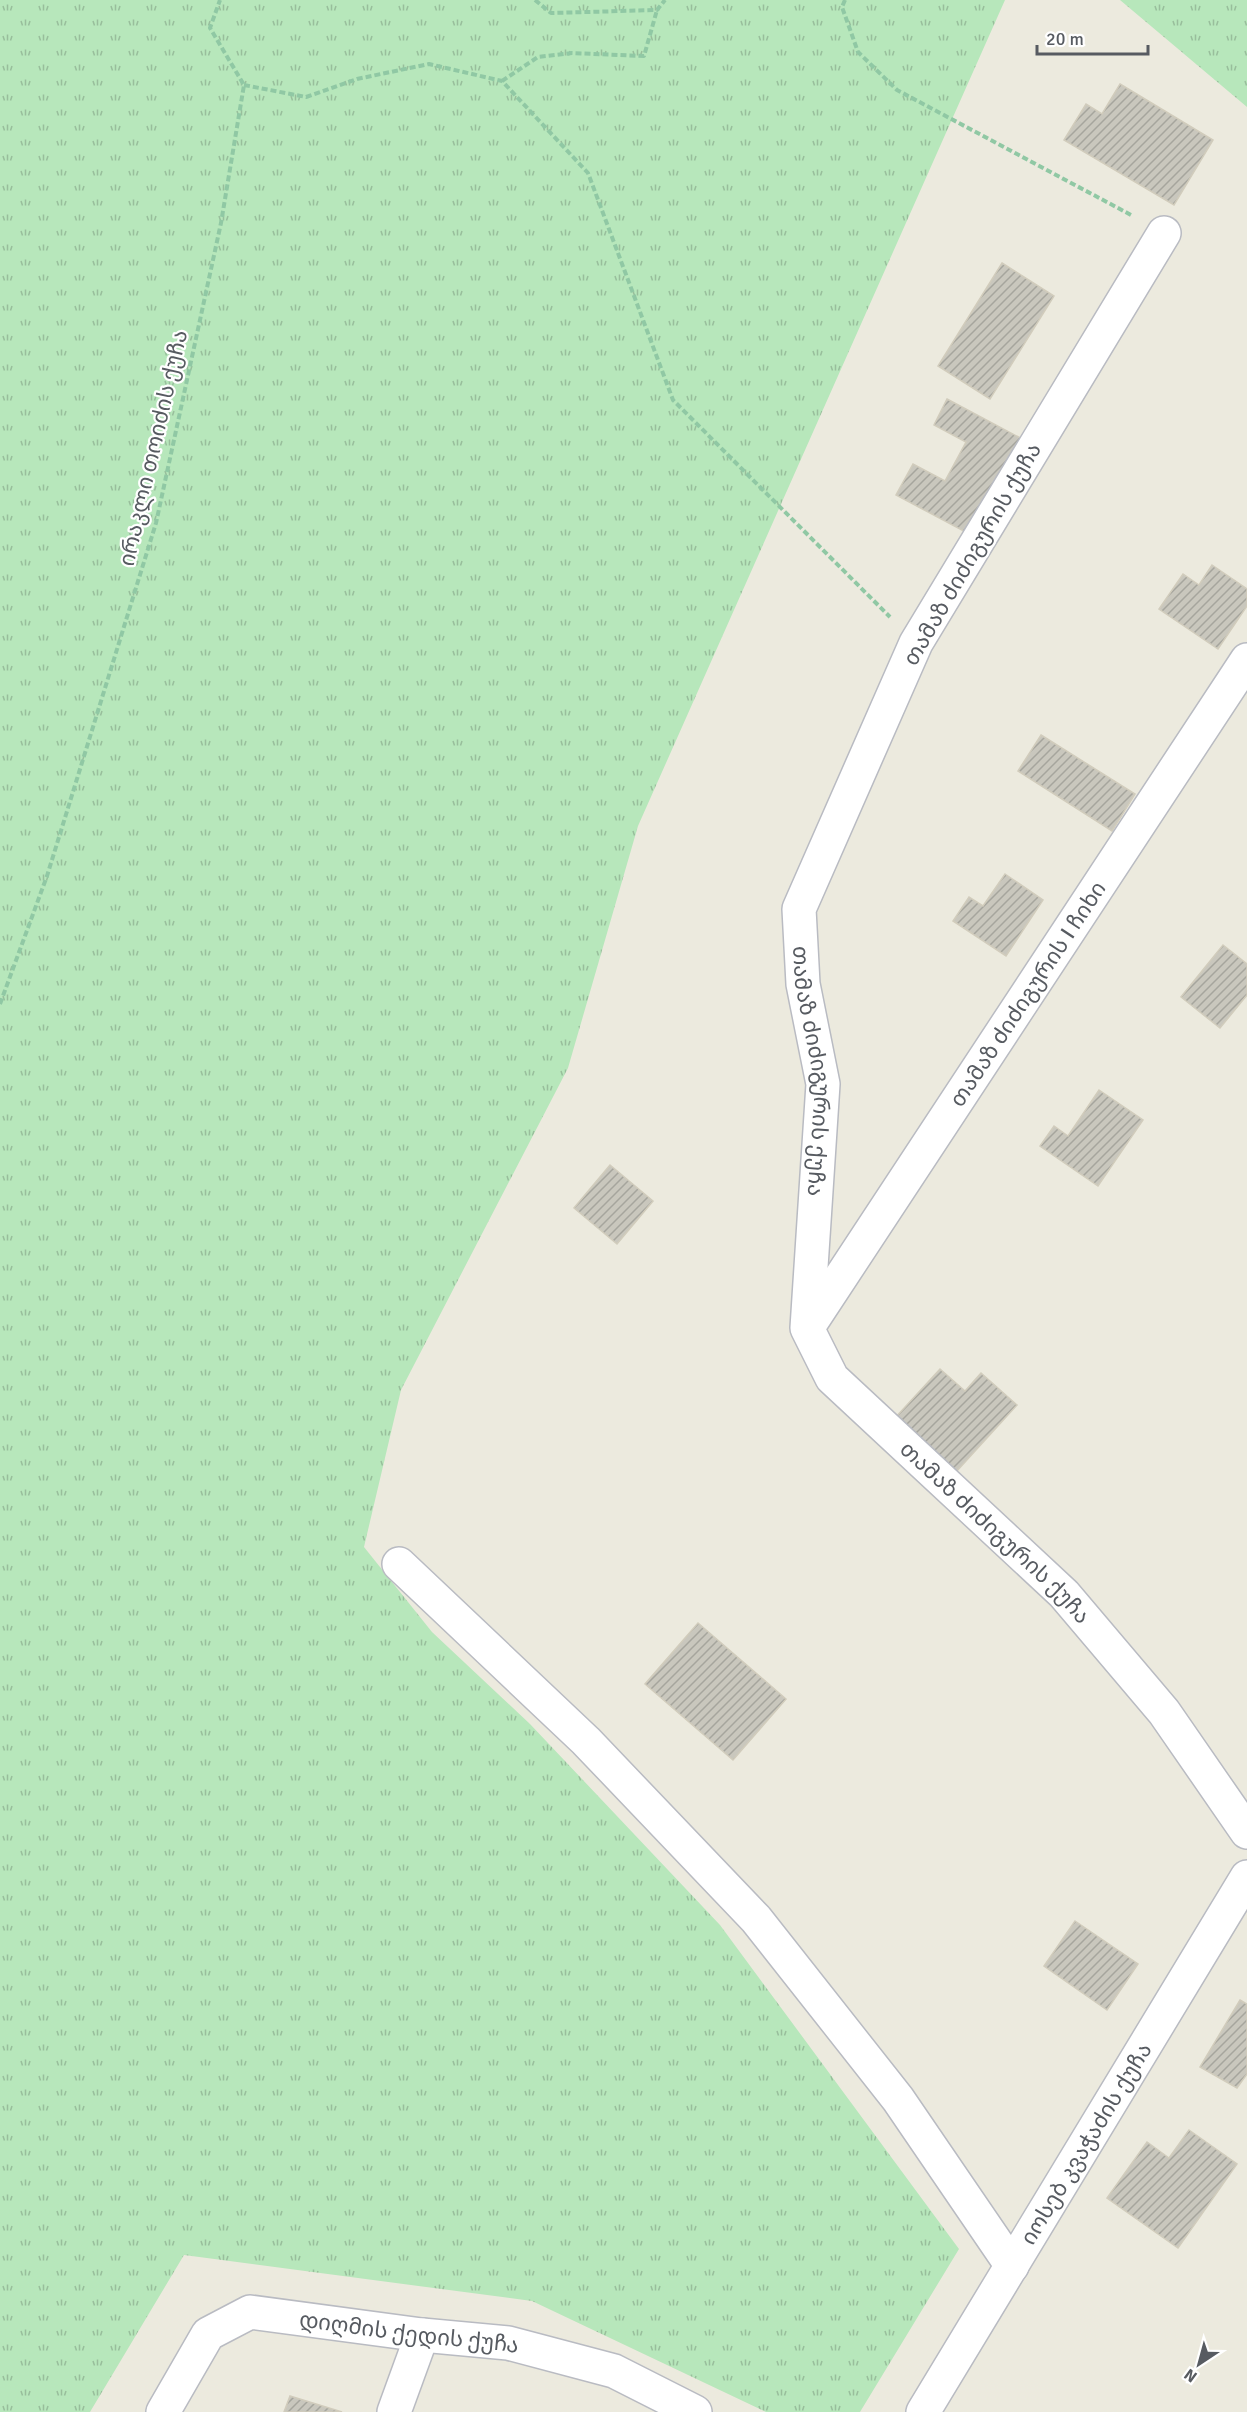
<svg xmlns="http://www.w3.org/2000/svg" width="1247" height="2412" font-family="Signika,'Noto Sans Georgian',sans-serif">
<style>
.grass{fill:url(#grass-tufts)}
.building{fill:url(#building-hatch);stroke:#d1ccbc;stroke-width:1.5}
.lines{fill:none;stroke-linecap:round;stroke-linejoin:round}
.minor-casing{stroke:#b9bbc2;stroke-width:36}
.path{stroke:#90c8a4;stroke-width:4;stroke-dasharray:6 3;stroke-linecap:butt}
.minor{stroke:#fff;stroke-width:33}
.labels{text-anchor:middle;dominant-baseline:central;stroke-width:4.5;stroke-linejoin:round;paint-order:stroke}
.street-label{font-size:22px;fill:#575b61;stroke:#fff}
</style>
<defs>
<pattern id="grass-tufts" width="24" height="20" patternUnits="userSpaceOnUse" patternTransform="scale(1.5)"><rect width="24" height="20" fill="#b7e7bb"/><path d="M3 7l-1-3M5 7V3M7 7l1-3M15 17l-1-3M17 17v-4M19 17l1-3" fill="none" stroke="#98be9b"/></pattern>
<pattern id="building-hatch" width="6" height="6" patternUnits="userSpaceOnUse" patternTransform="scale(1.5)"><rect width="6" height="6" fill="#c9c7bd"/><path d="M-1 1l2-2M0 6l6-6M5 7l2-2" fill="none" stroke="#a6a59d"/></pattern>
</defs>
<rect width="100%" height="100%" fill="#eceade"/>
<!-- grass -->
<g class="grass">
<polygon points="0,0 1005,0 638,826 568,1068 401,1390 364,1547 432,1632 530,1724 720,1925 959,2249 860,2412 766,2412 532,2301 184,2255 90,2412 0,2412"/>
<polygon points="1120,0 1247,0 1247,107"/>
</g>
<!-- building -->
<g class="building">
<polygon points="1120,84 1213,140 1174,205 1064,140 1086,104 1102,114"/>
<polygon points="1002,263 1054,296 990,399 938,366"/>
<polygon points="947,399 1026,441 975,537 896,495 913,464 945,481 966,442 934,425"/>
<polygon points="1212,565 1247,589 1247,606 1218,649 1159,609 1183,574 1199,585"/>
<polygon points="1041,735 1135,794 1112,831 1018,771"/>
<polygon points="1005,874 1043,900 1006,956 953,921 969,897 983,906"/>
<polygon points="1223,945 1247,964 1247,995 1220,1028 1181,997"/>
<polygon points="1099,1090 1143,1120 1098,1186 1040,1146 1054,1126 1068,1136"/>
<polygon points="610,1165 653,1201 617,1244 574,1208"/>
<polygon points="940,1369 965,1391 981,1373 1017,1405 956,1472 895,1418"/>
<polygon points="698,1623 786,1699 733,1760 645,1684"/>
<polygon points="1075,1921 1138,1964 1107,2010 1044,1966"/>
<polygon points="1240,2000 1247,2004 1247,2074 1237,2088 1200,2067"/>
<polygon points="1189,2130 1237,2164 1178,2248 1107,2198 1147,2142 1169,2158"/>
<polygon points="290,2396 342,2412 284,2412"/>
</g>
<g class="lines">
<defs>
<g id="minor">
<path id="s1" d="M1164,233L916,643L799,909L803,984L823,1084L807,1328L832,1378L1064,1594L1164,1712L1247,1832"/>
<path id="s2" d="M808,1327L1247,660"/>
<polyline points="399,1564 586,1741 756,1919 898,2099 1012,2266"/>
<path id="s3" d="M163,2412L208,2334L250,2312L422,2335L508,2343L614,2371L695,2412"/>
<polyline points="394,2412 422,2335"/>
<path id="s4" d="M923,2412L1247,1877"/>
</g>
</defs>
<!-- minor casing -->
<use href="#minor" class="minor-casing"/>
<!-- path -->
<g class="path">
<polyline points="535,0 551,13 657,10 665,0"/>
<polyline points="845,0 842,7 858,52 897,90 1133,216"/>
<polyline points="502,81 538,57 572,53 644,56 657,10"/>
<polyline points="244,85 306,97 357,79 429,64 502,81 588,173 673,400 890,617"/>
<polyline points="0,1004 47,876 156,523 221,223 244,85 210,28 220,0"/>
</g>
<!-- minor -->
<use href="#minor" class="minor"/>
</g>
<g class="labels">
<!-- street labels -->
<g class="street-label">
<text transform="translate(153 448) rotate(-77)">ირაკლი თოიძის ქუჩა</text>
<text transform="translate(972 554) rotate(-60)">თამაზ ძიძიგურის ქუჩა</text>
<text stroke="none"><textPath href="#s2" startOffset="399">თამაზ ძიძიგურის I ჩიხი</textPath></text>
<text stroke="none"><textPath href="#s1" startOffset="933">თამაზ ძიძიგურის ქუჩა</textPath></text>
<text stroke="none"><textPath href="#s1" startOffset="1472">თამაზ ძიძიგურის ქუჩა</textPath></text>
<text stroke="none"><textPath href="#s4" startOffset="314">იოსებ კვაჭაძის ქუჩა</textPath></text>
<text stroke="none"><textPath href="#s3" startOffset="298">დიღმის ქედის ქუჩა</textPath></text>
</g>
</g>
<!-- north arrow -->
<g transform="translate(1199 2364) rotate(216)" stroke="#ffffff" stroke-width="4.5" paint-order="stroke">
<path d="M0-4.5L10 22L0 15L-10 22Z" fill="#575b61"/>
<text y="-9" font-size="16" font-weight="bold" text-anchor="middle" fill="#575b61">N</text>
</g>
<!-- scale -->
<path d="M1037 45v9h111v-9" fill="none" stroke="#575b61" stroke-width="3"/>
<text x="1046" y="45" font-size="18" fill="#575b61" stroke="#ffffff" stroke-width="4.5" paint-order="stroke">20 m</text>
</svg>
